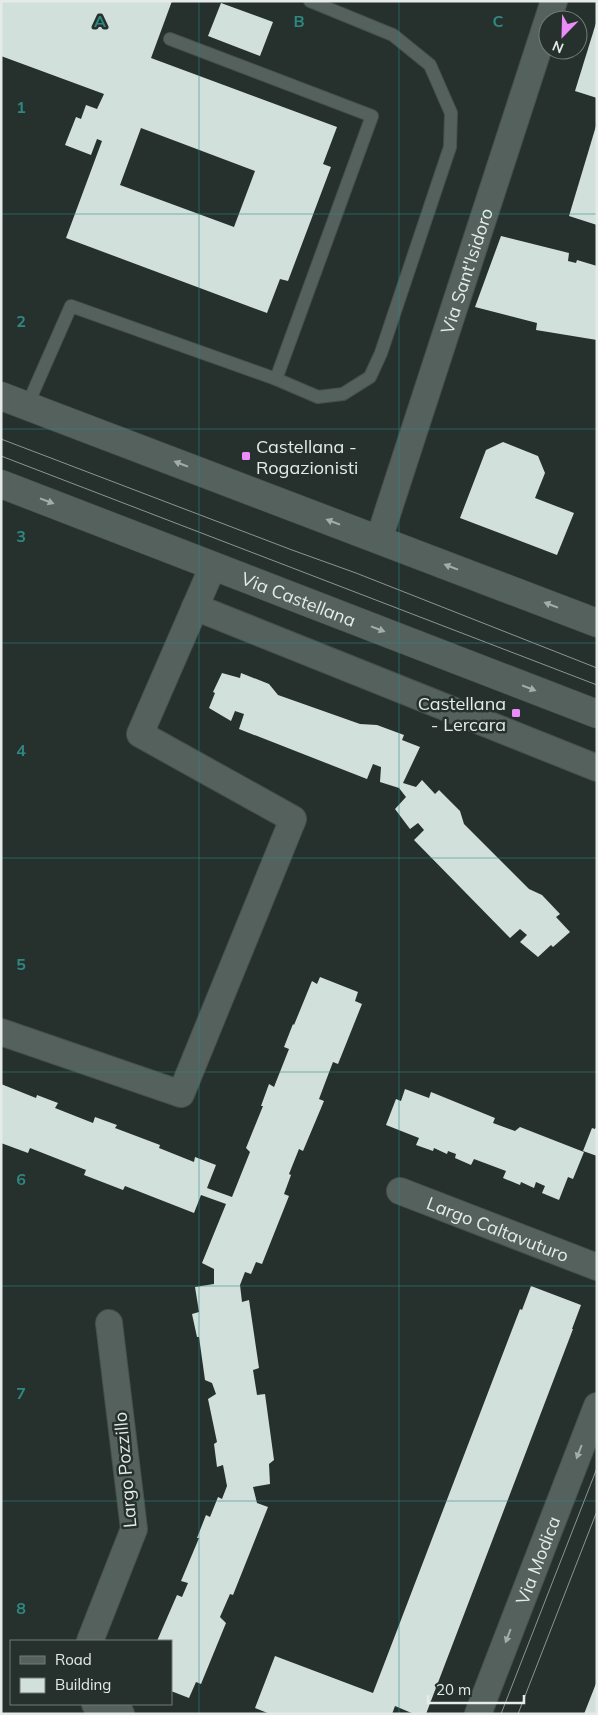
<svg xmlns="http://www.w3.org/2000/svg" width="598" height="1715" font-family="Mulish,sans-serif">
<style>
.building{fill:#d2e0db;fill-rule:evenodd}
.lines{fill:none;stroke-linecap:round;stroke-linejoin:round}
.lane-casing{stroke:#46504d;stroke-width:14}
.street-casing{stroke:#46504d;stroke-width:28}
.secondary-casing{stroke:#46504d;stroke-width:29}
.lane{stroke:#55615d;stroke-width:12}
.street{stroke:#55615d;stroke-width:26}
.secondary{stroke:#55615d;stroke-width:28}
.tram{stroke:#8b9491;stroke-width:1}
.oneway{fill:#a4adaa}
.grid{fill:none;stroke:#2f8880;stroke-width:1;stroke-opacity:0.55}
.poi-dot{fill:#eb8cfb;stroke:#26312e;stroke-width:2}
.labels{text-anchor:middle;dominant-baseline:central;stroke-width:5;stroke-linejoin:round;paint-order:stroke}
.street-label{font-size:18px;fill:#e4ebe9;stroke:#26312e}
.poi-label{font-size:18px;fill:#e4ebe9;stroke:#26312e;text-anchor:start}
.grid-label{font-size:16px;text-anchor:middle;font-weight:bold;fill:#2f8880;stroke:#26312e;stroke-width:5;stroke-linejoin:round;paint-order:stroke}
</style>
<rect width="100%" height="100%" fill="#26312e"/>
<!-- building -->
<g class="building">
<path d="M1,1H172L151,58L337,127L323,164L331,167L288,281L280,279L267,313L66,238L102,141L97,139L91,155L65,145L76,117L81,119L86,105L97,109L104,94L1,56ZM141,128L255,171L234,227L120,185Z"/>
<polygon points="221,3 273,22 260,56 208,36"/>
<polygon points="596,23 597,23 597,98 575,91"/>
<polygon points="596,126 597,126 597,225 569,216"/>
<polygon points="501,236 569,253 568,261 576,263 577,260 597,266 597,340 536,330 537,323 475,307"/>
<polygon points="503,442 538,456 545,473 535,498 574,513 557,555 460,518 486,450"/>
<polygon points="222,673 240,678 241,673 269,684 278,695 360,724 377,725 404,735 402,740 420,747 403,783 416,787 422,780 435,794 439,790 460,811 464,824 529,889 542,895 560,914 556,917 570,932 553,947 551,945 538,957 520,942 527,935 520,929 510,938 414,840 424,830 418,823 410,829 395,809 406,797 399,788 380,782 381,767 373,764 367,779 239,729 244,714 235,711 231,721 209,708 215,693 213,692"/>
<polygon points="320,977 358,992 355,1001 362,1004 338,1064 333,1062 325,1083 319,1099 324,1101 303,1151 299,1149 289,1174 291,1175 284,1194 289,1196 262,1264 256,1262 251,1274 245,1272 240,1285 242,1302 249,1300 259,1368 253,1370 257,1395 265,1394 274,1460 269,1464 270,1484 253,1487 257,1503 268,1507 233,1595 230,1594 220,1617 226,1623 201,1684 196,1682 189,1698 171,1691 171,1641 157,1641 177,1595 182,1597 188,1583 181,1581 199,1538 197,1538 206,1515 210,1517 218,1497 222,1499 227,1486 223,1465 217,1467 214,1444 217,1442 208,1399 216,1394 212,1383 205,1380 199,1337 197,1337 192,1314 199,1312 195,1287 214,1284 214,1269 202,1263 226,1204 201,1195 194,1213 125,1186 123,1190 84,1175 86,1170 30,1148 28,1153 1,1143 1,1084 36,1098 37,1095 58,1103 55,1108 93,1123 95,1117 117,1125 115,1128 160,1145 159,1148 194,1162 195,1157 216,1165 207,1188 232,1197 250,1152 246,1148 263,1106 261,1106 269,1084 274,1087 289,1049 284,1047 293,1024 294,1025 312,981 317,984"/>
<polygon points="405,1089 429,1098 431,1092 495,1118 493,1123 515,1131 520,1127 584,1152 573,1179 568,1177 559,1200 542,1193 545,1186 536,1182 534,1188 521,1182 520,1185 503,1178 506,1171 474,1159 471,1165 455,1158 456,1154 448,1151 447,1154 434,1148 433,1151 416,1145 419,1138 386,1125 396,1099 401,1101"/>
<polygon points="597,1126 597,1156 583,1151 592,1128 595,1129"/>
<polygon points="531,1286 581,1305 572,1329 573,1329 426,1714 414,1714 395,1706 392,1714 270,1714 255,1708 275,1656 373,1693 520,1309 522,1310"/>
<polygon points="597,1681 597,1714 584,1714"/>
</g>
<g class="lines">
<defs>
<g id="lane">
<polyline points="276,379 318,397 343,394 370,377 381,353 450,147 451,113 430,65 393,35 310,1"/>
<polyline points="27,406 71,306 276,379 372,116 170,39"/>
</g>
<g id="street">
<path id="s1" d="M379,539L554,1"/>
<polyline points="195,607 597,768"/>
<polyline points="1,1032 181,1094 293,819 140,734 213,566"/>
<path id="s2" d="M400,1191L597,1267"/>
<polyline points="90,1641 134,1529 109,1323"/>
<polyline points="95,1704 121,1714"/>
<path id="s3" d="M478,1714L597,1406"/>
</g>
<g id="secondary">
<polyline points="1,396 597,623"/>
<path id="s4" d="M1,484L597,714"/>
</g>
</defs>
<!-- lane casing -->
<use href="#lane" class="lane-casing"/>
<!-- street casing -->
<use href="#street" class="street-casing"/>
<!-- secondary casing -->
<use href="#secondary" class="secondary-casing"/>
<!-- lane -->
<use href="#lane" class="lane"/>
<!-- street -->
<use href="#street" class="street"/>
<!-- secondary -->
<use href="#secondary" class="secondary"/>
<!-- tram -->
<g class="tram">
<polyline points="1,439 292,550 356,573 597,668"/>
<polyline points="1,456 597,685"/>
<polyline points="501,1714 597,1468"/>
<polyline points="518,1714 597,1511"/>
</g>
</g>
<!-- one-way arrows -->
<defs><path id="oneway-solid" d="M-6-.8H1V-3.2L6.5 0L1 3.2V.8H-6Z" transform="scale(1.25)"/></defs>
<g class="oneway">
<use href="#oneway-solid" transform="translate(181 464) rotate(-159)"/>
<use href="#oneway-solid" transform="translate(47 501) rotate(21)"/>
<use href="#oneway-solid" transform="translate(333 522) rotate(-159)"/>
<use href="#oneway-solid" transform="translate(451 567) rotate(-159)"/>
<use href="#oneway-solid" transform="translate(551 605) rotate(-159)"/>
<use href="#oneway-solid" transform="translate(378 629) rotate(21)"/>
<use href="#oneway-solid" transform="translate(529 688) rotate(21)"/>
<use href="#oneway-solid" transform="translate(579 1452) rotate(111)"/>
<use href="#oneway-solid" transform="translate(508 1636) rotate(111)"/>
</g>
<!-- grid -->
<path class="grid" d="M199,1V1714M399,1V1714M1,214H597M1,429H597M1,643H597M1,858H597M1,1072H597M1,1286H597M1,1501H597"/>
<!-- markers -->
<g class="poi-dot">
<rect x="241" y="451" width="10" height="10" rx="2.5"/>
<rect x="511" y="708" width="10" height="10" rx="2.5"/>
</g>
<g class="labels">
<!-- street labels -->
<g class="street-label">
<text stroke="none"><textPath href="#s1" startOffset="282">Via Sant'Isidoro</textPath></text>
<text stroke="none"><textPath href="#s4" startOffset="319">Via Castellana</textPath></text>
<text stroke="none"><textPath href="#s2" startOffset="105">Largo Caltavuturo</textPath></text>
<text transform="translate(125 1470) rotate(-95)">Largo Pozzillo</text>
<text stroke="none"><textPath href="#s3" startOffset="165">Via Modica</textPath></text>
</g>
<!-- poi labels -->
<g class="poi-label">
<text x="256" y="446">Castellana -<tspan x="256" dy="21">Rogazionisti</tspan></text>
<text x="506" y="703" text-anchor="end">Castellana<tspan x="506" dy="21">- Lercara</tspan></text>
</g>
</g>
<g class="grid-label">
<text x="100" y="27">A</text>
<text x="299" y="27">B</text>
<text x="498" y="27">C</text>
<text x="21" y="113">1</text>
<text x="21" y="327">2</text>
<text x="21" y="542">3</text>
<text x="21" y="756">4</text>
<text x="21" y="970">5</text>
<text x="21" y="1185">6</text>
<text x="21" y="1399">7</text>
<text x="21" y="1614">8</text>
</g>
<!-- border -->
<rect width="598" height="1715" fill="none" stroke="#e4ebe9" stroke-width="5"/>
<!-- legend -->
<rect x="10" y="1640" width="162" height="65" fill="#26312e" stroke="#727b79"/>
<rect x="20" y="1656" width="25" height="8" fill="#55615d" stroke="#727b79"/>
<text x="55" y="1665" font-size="15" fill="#e4ebe9">Road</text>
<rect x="20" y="1678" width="25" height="15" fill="#d2e0db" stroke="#727b79"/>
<text x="55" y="1690" font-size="15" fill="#e4ebe9">Building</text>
<!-- north arrow -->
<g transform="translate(563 35) rotate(203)"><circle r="24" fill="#26312e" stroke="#727b79"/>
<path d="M0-4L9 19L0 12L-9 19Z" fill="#eb8cfb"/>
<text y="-8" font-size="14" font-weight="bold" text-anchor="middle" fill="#e4ebe9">N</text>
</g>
<!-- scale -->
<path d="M428 1695v8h96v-8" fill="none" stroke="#e4ebe9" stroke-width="2.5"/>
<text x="436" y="1695" font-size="15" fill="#e4ebe9" stroke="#26312e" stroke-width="4" paint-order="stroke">20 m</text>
</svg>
